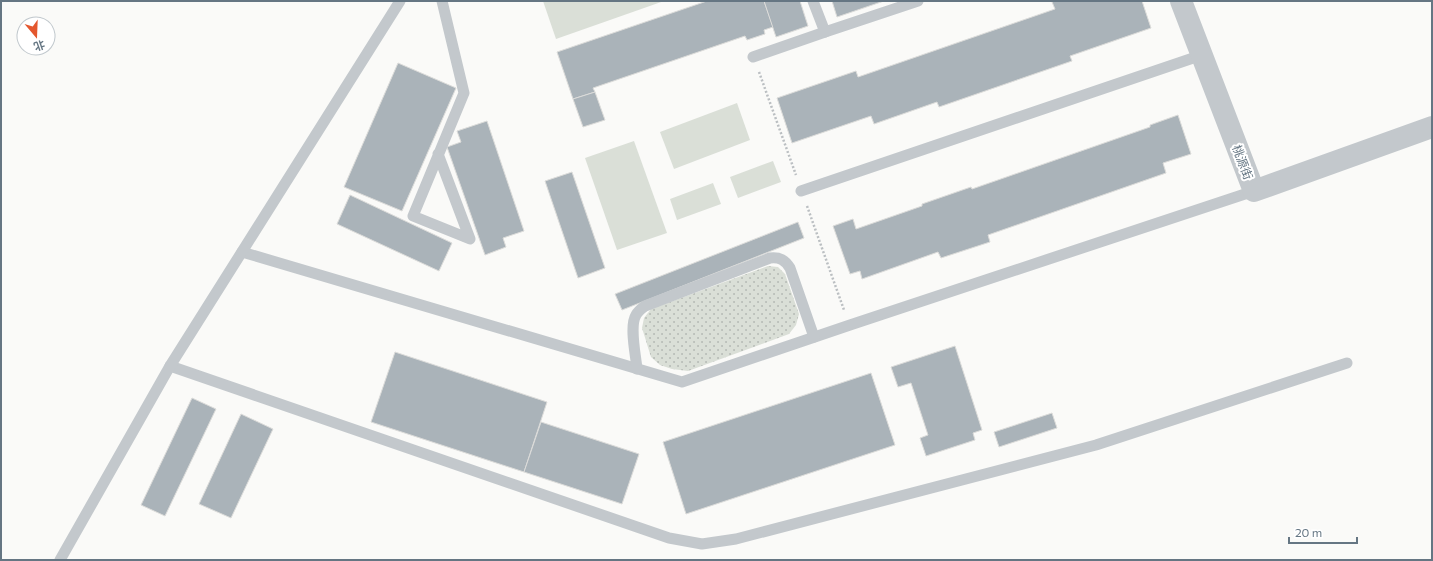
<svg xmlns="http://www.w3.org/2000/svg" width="1433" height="561" font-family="Commissioner,'Noto Sans SC',sans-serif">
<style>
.grass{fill:#dadfd7}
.park{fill:url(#park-dots)}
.building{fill:#aab3b9;stroke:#dcdcda}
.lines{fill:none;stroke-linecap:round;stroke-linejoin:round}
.path{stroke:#bbbfc2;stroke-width:2.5;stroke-dasharray:2 2;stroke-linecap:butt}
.service{stroke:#c3c8cc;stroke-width:11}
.minor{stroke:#c3c8cc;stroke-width:22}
.labels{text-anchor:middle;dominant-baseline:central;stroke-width:4;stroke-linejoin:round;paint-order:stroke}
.street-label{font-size:12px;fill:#657683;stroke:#fff}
</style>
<defs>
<pattern id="park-dots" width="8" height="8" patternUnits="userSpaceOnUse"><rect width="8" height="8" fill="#dadfd7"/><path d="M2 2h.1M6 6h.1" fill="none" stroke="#b4b9b4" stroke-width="1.8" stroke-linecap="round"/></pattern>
</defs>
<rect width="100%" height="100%" fill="#fafaf8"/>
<!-- grass -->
<g class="grass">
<polygon points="543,1 664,1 556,39"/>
<polygon points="737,103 750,140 674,169 660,132"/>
<polygon points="634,141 667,233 617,250 585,158"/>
<polygon points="773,161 781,182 738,198 730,177"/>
<polygon points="713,183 721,204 677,220 670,199"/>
</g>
<!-- park -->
<polygon class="park" points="768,266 778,267 785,274 799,314 796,325 789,334 688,371 672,369 660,365 651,357 642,328 644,318 651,309"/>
<!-- building -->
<g class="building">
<polygon points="707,1 764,1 773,27 764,30 765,34 747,40 745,36 593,88 595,92 573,99 557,52"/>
<polygon points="764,1 800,1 808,26 776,37"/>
<polygon points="832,1 884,1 837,17"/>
<polygon points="1055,1 1142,1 1151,28 1070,56 1072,61 939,107 937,102 874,124 871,116 792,143 777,98 856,71 858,77 1055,9 1052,2"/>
<polygon points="398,63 456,88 402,211 344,187"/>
<polygon points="595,92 605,120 583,127 573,99"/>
<polygon points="1178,115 1191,154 1163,163 1166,173 988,235 990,242 941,258 938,252 862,279 860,271 850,274 833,226 853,219 856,229 922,206 922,204 971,187 972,189 1150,127 1150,125"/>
<polygon points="487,121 524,231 503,238 506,247 485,255 447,147 461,142 457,131"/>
<polygon points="572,172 605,268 578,278 545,181"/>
<polygon points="350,195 452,243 439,271 337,224"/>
<polygon points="798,222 804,238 622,310 615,294"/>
<polygon points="955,346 982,430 973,433 975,440 926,456 920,438 928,435 911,383 898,387 891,367"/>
<polygon points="395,352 547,402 524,472 371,422"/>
<polygon points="871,373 895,445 686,514 663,442"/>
<polygon points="192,398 216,409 165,516 141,505"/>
<polygon points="1052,413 1057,428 999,447 994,432"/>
<polygon points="241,414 273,429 231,518 199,504"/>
<polygon points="541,422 639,454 622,504 524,472"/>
</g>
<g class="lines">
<!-- path -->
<g class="path">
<polyline points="759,72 796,175"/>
<polyline points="807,206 844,310"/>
</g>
<!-- service -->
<g class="service">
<polyline points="813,1 825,32 918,1"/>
<polyline points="753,57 825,32"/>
<polyline points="438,154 470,239 413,216 464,93 442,1"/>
<polyline points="801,191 1202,55"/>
<polyline points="242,252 682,382 850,325 1254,191"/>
<polyline points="170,366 669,538 702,544 736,539 1096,445 1347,363"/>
<path d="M637,369C636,356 629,326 636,315C638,311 641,309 645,306L770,258C780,257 785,260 790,268L814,337"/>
<polyline points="60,560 170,366 400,1"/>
</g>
<!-- minor -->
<polyline class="minor" points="1181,1 1254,191 1432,127"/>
</g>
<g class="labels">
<!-- street labels -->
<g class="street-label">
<text transform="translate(1243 162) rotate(69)">桃源街</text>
</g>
</g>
<!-- border -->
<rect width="1433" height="561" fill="none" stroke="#657683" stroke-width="4"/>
<!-- north arrow -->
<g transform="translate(36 36) rotate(161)"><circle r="19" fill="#ffffff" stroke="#c1c8cd"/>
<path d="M0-3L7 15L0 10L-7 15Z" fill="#e4572e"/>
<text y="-6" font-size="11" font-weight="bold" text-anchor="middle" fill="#657683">北</text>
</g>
<!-- scale -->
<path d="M1289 537v6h68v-6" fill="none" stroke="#657683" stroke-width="2"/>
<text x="1295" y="537" font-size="12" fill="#657683" stroke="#ffffff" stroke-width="3" paint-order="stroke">20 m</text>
</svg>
